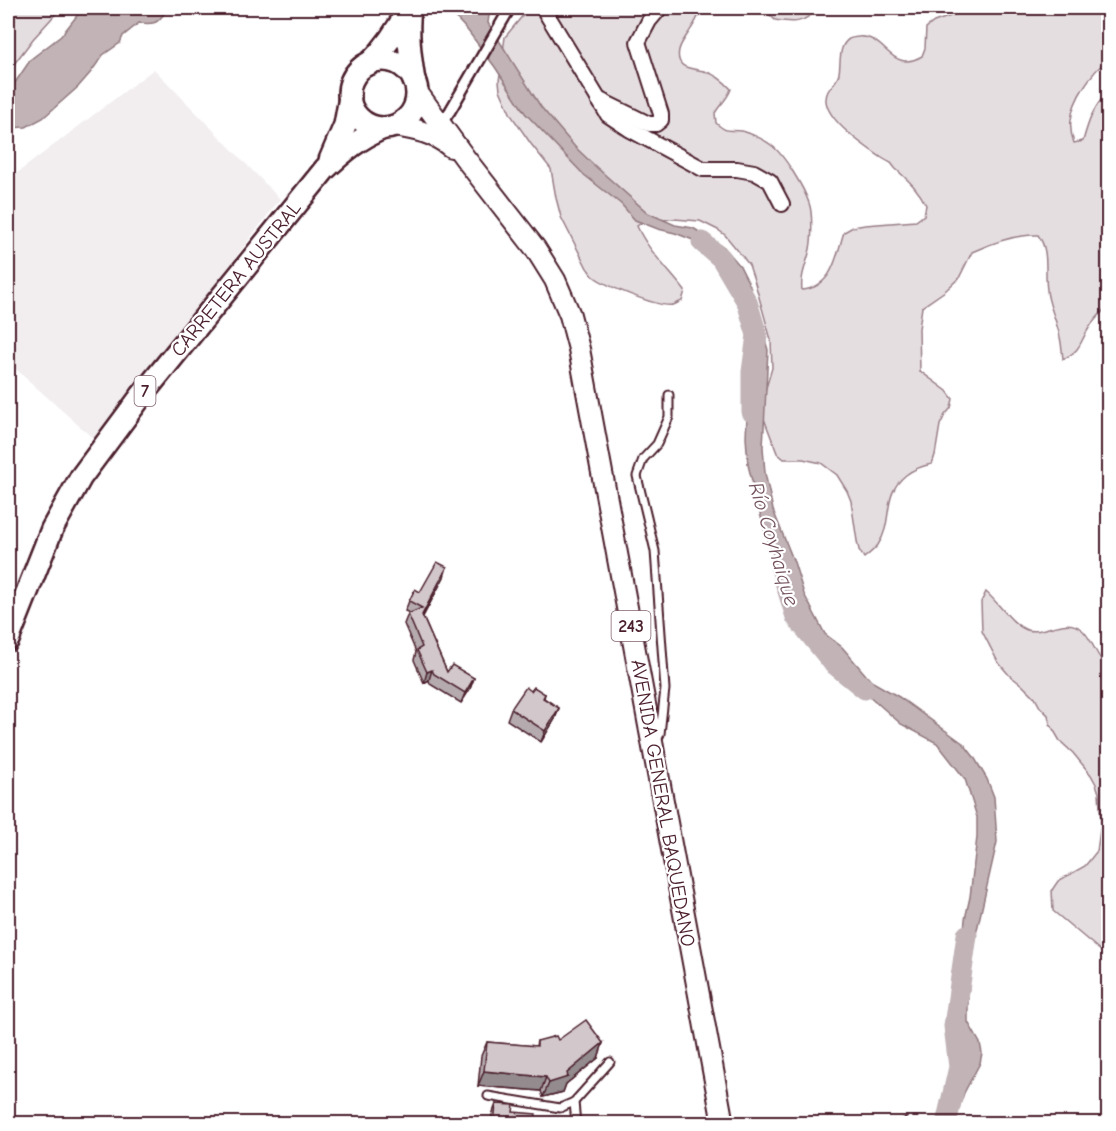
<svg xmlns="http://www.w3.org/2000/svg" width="1116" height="1131" font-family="'Comic Neue',sans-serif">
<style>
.built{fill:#f2eeef}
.green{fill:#e5dee0;stroke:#987e86;stroke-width:1.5}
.water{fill:#c1b3b6;stroke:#91787e;stroke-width:1.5}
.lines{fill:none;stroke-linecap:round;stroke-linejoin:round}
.river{stroke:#c1b3b6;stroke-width:21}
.service-casing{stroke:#4a1f2b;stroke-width:11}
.pedestrian-casing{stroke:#4a1f2b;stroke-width:14}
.minor-casing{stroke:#4a1f2b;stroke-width:18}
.primary-casing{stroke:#4a1f2b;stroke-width:24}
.trunk-casing{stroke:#4a1f2b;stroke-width:26}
.path{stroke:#4a1f2b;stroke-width:2;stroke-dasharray:6 4.5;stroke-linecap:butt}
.service{stroke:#fff;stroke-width:7}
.pedestrian{stroke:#fff;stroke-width:9}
.minor{stroke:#fff;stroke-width:14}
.primary{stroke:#fff;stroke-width:20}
.trunk{stroke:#fff;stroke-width:21}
.wall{fill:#b5abaf;stroke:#4a1f2b;stroke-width:1.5}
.shaded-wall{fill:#938b8e;stroke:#4a1f2b;stroke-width:1.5}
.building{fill:#d2c7cb;stroke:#4a1f2b;stroke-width:1.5}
.labels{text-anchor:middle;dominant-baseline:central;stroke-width:4.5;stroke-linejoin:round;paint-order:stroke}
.shield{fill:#fff;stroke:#80626b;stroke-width:1.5}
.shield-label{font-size:18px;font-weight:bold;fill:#4a1f2b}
.street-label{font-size:20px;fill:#4a1f2b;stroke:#fff}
.water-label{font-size:21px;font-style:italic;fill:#74535c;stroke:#fff}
</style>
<rect width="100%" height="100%" fill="#fff"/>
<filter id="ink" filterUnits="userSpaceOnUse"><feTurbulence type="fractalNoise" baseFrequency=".0167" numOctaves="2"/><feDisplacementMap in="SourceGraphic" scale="12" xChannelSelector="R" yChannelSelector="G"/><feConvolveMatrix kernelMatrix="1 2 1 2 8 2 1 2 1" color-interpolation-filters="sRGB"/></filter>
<g filter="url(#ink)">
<!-- built -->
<polygon class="built" points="154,69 280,199 96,441 8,362 8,180"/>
<!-- green -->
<g class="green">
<polygon points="8,8 61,8 33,39 8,72"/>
<path d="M529,8H643L645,13L654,18L662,15L669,8H702C699,15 696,22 691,29C687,36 681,42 679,50C675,70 692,68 704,71C714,74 724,81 731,89C727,100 721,103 715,113L716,123C728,134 728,129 742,131C750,133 765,140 771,145C784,154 804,188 809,203C813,213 812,239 810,249C807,263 800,276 802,290C833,287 836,257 844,232L853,227L865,225L916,221L924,215L926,205C918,189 910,182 897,170C896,170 892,164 891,163C887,161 883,159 879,156C863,145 828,121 826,101C825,87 838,84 839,73C841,62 838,46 849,39C850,38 857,37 858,37C886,34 890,75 922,56L925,48L926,28L934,22L965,11L967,8H1046L1049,9L1060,8H1098L1099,16L1104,26L1108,27V59C1092,72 1073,99 1071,120C1070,128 1071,135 1074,143L1083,141C1088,123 1094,104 1108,93V305C1102,313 1094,320 1089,328C1079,343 1082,350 1063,359C1062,348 1061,337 1057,326C1054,314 1048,303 1047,290C1044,271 1050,251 1038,235C1016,234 992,243 972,252L959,278L945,291L922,307L919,329L920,371L947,391L953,399L951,408L945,415L940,425L935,455L932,464C921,466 914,469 906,475C881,495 894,521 878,545C874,550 869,554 864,558L859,550L857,541L851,501L847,491L837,475L821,463L803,459H784L777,453L760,408L772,368L771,340L755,283L749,265L743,257L725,235L718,230L700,221L674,219L644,221L637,226C648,251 669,270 685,291L682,301C681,301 674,305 673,305C659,308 603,285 592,275C591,274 588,269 587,268L561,217L556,198L551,169L531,144L511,115L500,90L499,81L505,37Z"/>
<path d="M765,8H817C805,24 794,23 775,20L769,14Z"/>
<path d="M986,592C998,602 1012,625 1027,630C1045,635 1064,616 1081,629C1093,638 1095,657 1108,667V957L1053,911L1052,890L1058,881L1085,866L1097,851L1101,823L1099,793L1096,784L1091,775L1073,753L1060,741L1050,724L1048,715L1040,707L1035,698L1022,685L1009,675L998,662L982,631L981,602Z"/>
</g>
<!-- water -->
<g class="water">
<path d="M83,8H170C156,20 162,25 139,23L123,36L120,43L103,55L91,72L78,87L43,118L26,127L8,128V93L31,59L61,36Z"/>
<polygon points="447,8 490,8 488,23 541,107 575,147 595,166 648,213 675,225 693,228 724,247 740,266 750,286 768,350 763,447 765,473 773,510 794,562 804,594 825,634 842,647 871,681 899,697 964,744 974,757 987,779 994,797 997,842 971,956 968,996 968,1022 980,1043 982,1053 980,1063 964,1093 954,1123 942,1123 956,1090 958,1080 953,1065 953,1037 958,1025 959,1012 963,976 963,944 965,919 970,897 977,837 977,817 965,779 937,743 901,724 858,686 817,645 797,611 779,571 764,529 748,465 746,437 747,416 754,365 752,334 745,291 729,264 693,240 675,233 658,229 635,220 621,204 583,174 525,113 495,67 468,31"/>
</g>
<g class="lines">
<!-- river -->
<g class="river">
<polyline points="702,242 721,258 747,302 757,335 752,372 752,412"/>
<polyline points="780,565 796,617 833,663 865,689"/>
<polyline points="946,1124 959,1067 954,1026 967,935"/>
</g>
<defs>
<g id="service">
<polyline points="657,740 660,734 665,689 655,551 637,476 643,459 657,444 669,417 669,395"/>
<polyline points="488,1096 560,1108 574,1102 610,1062"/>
<polyline points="574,1102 576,1124"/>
</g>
<polyline id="pedestrian" points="441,124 450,111 510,8"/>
<g id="minor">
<polyline points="543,8 608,115 629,129 703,169 737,169 754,172 770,181 782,204"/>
<polyline points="598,99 649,124 656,124 661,120 661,114 638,42 649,21 660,8"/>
</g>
<g id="primary">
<polyline points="417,92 465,158 535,248 555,280 570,315 579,349 723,1124"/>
<path d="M394,126C415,129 434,133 451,147"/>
</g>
<g id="trunk">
<path d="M410,8C407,33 410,56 414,81"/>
<circle cx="383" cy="94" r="34"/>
<path d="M369,64C385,48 397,31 407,11"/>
<polyline points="330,160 345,125 350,97"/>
<path d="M8,640L52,529L81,477L142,395L325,169C343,152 361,137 384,128"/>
</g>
</defs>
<!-- service casing -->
<use href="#service" class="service-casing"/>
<!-- pedestrian casing -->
<use href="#pedestrian" class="pedestrian-casing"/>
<!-- minor casing -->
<use href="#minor" class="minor-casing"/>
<!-- primary casing -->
<use href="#primary" class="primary-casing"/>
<!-- trunk casing -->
<use href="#trunk" class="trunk-casing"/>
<!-- path -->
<polyline class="path" points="893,1124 907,1117 920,1117"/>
<!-- service -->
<use href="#service" class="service"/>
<!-- pedestrian -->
<use href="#pedestrian" class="pedestrian"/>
<!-- minor -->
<use href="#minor" class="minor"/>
<!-- primary -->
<use href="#primary" class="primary"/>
<!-- trunk -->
<use href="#trunk" class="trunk"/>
</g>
<!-- wall -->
<g class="wall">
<polygon points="444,577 423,617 447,672 474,678 470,689 461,703 430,684 429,680 424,683 414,660 416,652 404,624 408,614 410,613 405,611 409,601"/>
<polygon points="545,694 544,698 559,708 555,719 541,742 507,720 511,709"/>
<polygon points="558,1040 603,1043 598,1058 566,1084 563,1092 543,1097 541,1091 478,1086 481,1056 487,1042 536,1046 537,1041"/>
<polygon points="496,1104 513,1112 535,1124 491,1124 492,1115"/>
</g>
<!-- shaded-wall -->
<g class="shaded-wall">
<polygon points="447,567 444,577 418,625 422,615"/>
<polygon points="432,670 429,680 424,683 427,672"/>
<polygon points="474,678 470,689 461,703 465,693"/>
<polygon points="559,708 555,719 541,742 545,731"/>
<polygon points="603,1043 598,1058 566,1084 563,1092 543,1097 549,1083 567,1073"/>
<polygon points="484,1071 546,1077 541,1091 478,1086"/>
</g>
<!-- building -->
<g class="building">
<polygon points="437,562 447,567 422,615 447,672 452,665 474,678 465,693 434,674 432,670 427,672 417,650 422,647 408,614 422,608 409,601 415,589 420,592"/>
<polygon points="526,687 531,691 534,687 545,694 543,698 559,708 545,731 511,709"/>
<polygon points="586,1020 603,1043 567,1073 568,1077 549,1083 546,1077 484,1071 487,1042 537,1046 537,1041 556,1036 558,1040"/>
<polygon points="496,1104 514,1105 513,1112 536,1114 535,1124 494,1124"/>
<polygon points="137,1116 143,1124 128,1124"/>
</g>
</g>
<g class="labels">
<!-- shield labels -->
<g class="shield">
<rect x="134.5" y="376" width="21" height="30" rx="4.5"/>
<rect x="611.5" y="611" width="39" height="30" rx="4.5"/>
</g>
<g class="shield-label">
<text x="145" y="391">7</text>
<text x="631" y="626">243</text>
</g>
<!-- street labels -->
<g class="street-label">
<text transform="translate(236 279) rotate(-51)">CARRETERA AUSTRAL</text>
<text transform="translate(663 803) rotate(80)">AVENIDA GENERAL BAQUEDANO</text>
</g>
<!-- water labels -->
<g class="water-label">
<text transform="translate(774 544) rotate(73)">Río Coyhaique</text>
</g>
</g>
<!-- margin -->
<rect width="1116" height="1131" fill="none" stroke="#fff" stroke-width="30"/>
<rect x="15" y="15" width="1086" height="1101" fill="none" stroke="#4a1f2b" stroke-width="2" filter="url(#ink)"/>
</svg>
